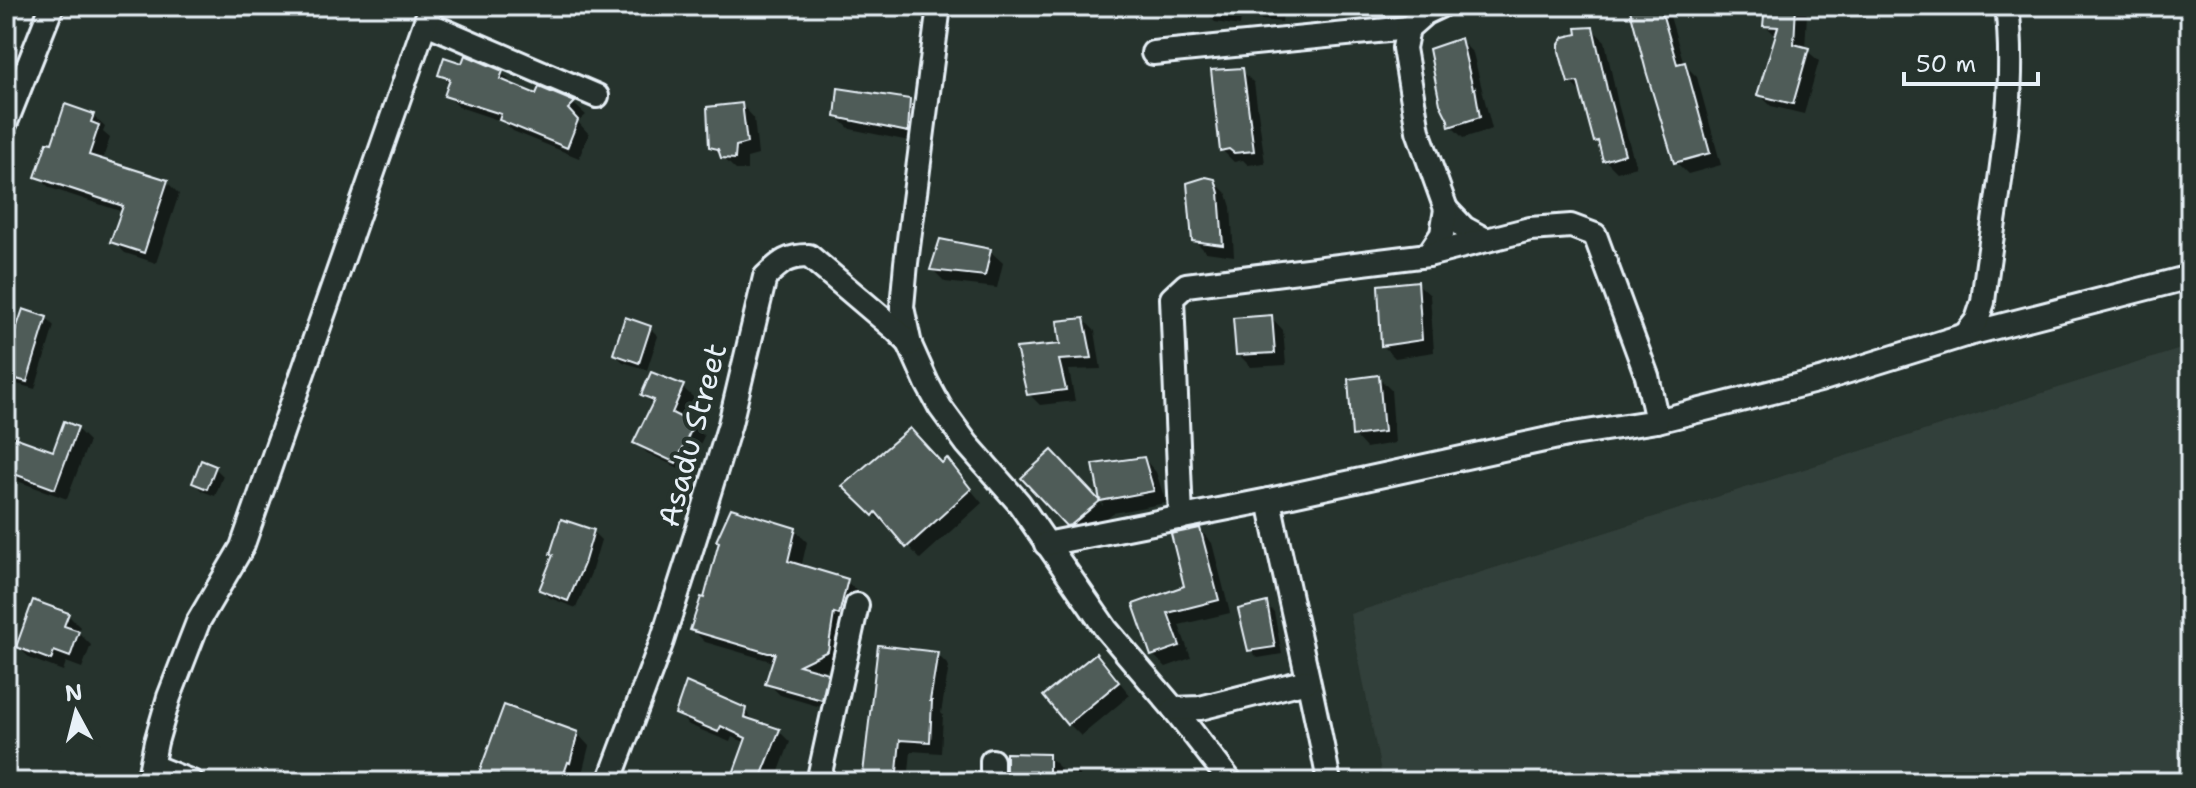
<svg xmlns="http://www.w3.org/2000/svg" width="2196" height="788" font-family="'Shantell Sans',sans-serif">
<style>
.built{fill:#333f3a}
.shadow{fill:#0007}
.building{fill:#505c59;stroke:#e8f1f8;stroke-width:2}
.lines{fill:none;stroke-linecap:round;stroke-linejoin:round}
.minor-casing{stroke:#e8f1f8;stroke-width:28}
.minor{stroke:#26332d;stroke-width:22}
.labels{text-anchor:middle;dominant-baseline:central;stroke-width:8;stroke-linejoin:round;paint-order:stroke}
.street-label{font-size:30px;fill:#e8f1f8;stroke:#26332d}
</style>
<rect width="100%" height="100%" fill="#26332d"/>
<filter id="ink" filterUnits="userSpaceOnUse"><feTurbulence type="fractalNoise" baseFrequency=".0125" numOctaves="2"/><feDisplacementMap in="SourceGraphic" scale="16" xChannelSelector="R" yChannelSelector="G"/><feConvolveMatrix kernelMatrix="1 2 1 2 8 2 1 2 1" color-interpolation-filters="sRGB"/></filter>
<g filter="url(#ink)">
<!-- built -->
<polygon class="built" points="2190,346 2190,782 1383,782 1350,614"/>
<!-- shadow -->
<g class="shadow">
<polygon points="1202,6 1284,6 1282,22 1241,18 1240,26 1215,22 1203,10"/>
<polygon points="1631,6 1667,6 1684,64 1697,77 1721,165 1688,174 1676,162"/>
<polygon points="1767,6 1799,6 1807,14 1805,49 1819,61 1804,114 1771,106 1760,95 1777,37 1765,25"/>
<polygon points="1592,29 1605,41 1618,104 1636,167 1617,172 1605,160 1602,146 1596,140 1583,95 1570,82"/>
<polygon points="6,38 21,53 6,95"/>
<polygon points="1461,41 1473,53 1492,129 1463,138 1451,126"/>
<polygon points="1242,71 1254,83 1265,163 1248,165 1243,160 1234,162 1222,150"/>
<polygon points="502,73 514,85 537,97 541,89 574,104 586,115 578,122 589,134 579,158 513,131 504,122 459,107 447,95 450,84 441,75"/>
<polygon points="909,101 921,114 919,143 850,129 837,117"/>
<polygon points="742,105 754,118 758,155 747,158 747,170 736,170 711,146"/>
<polygon points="93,116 105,127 103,132 110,138 102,161 167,182 179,194 156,263 125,253 113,241 123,212 50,188 38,177 53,146"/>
<polygon points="1214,181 1227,194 1231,207 1234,256 1206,252 1194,240"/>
<polygon points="990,251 1003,263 997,288 945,282 932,269"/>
<polygon points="1417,283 1430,295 1434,352 1395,358 1382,345"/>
<polygon points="1271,317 1283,330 1286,365 1251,367 1238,354"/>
<polygon points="46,318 54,326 35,389 6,381 6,351 10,352"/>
<polygon points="1084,320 1095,331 1101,369 1069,370 1075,401 1040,405 1029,394 1062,346"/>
<polygon points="650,328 658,336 647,370 623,362 615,354"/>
<polygon points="1379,378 1391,390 1395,443 1366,448 1354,435"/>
<polygon points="682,387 694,398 684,421 693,425 704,436 687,472 647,453 636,442 654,405 643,394"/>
<polygon points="77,429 89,441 67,499 6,477 6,436 54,454"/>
<polygon points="1052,453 1103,506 1096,466 1144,459 1156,472 1166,503 1113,513 1081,537 1024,478"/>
<polygon points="947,461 982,503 920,559 889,524 887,527 845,486 942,465"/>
<polygon points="215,468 223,476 215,496 202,491 194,483"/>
<polygon points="795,530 807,542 801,568 846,581 859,593 839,663 819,673 827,675 839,688 834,711 780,695 768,683 774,662 705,642 692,629"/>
<polygon points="1200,530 1212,543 1230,613 1179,625 1191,658 1166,667 1153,655 1136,605 1186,588"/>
<polygon points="593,532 601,540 591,573 576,608 550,598 541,590"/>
<polygon points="1266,604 1274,612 1282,654 1258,658 1250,650"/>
<polygon points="67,614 80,627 78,632 91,645 82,668 66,662 63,671 31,659 18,647"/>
<polygon points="937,654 949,666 941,713 943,715 941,753 911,751 908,782 864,782"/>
<polygon points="1108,668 1130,695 1081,736 1068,723"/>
<polygon points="744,710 756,722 779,731 790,742 775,782 778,782 732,782 747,743 732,737 730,742 689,725 677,713"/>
<polygon points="577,733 589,746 582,774 580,773 577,782 491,782 481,772"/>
<polygon points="1048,756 1061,769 1061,775 1078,774 1086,782 1007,782"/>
</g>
<!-- building -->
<g class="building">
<polygon points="1629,6 1660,6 1677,64 1685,62 1710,153 1674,163 1646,71"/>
<polygon points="1765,6 1796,6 1794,44 1809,48 1793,104 1757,95 1778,27 1763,26"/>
<polygon points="1593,27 1607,89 1625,154 1603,161 1598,141 1594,142 1578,82 1568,83 1559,51 1559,44 1564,37 1577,34 1576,28"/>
<polygon points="1461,38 1473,89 1475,88 1480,117 1449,127 1448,120 1440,104 1429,49"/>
<polygon points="465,55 503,71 500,79 536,94 539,87 575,102 568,109 578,120 567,148 499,120 501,114 444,96 450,79 438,75 444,57 462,63"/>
<polygon points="1243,68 1254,151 1234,153 1229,149 1220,151 1211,70"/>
<polygon points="838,88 910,99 908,132 835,117"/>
<polygon points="742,103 747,143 736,146 735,159 721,158 718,149 709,147 707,107"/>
<polygon points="65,104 94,114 91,122 99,125 89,155 168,180 144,253 110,242 123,206 35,177 47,142 52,143"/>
<polygon points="1206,177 1215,179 1219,193 1223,245 1192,241 1187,183"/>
<polygon points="940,239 991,249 985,276 930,270"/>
<polygon points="1418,281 1422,340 1381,346 1378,285"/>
<polygon points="23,309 47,317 27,382 6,376 6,349 9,350"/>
<polygon points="1272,315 1275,353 1236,355 1233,318"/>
<polygon points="625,317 651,326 639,363 613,354"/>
<polygon points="1084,318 1092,358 1059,360 1066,390 1027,395 1016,348 1060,344 1057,321"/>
<polygon points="651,372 684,385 672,413 694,424 676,463 633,443 654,400 641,395"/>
<polygon points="1379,375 1384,432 1352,436 1348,379"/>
<polygon points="64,421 78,427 55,489 6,471 6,434 53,451"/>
<polygon points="910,428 942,463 947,458 971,489 906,548 876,512 873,516 842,486"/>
<polygon points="1052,450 1100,501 1071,525 1066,526 1021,478"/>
<polygon points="1144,457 1154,491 1100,501 1093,464"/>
<polygon points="201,460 216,466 207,489 192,483"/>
<polygon points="731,508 796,528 788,561 848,579 839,615 834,613 828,651 799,665 828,673 822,700 765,684 775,653 768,653 690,630 701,597 704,598 719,542 716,541"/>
<polygon points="561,519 594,530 584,564 568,601 539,590 553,555 550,554"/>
<polygon points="1200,528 1219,600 1168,613 1180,646 1151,656 1133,604 1184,586 1171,534"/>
<polygon points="33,600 69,613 64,626 79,631 70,657 54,651 51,660 16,647"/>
<polygon points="1267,602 1275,647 1248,651 1238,609"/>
<polygon points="878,645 938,652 930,701 932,701 930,742 900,740 896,782 862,782"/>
<polygon points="1096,653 1119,682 1067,725 1043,696"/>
<polygon points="686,682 746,708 744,717 780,729 759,782 730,782 746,738 721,726 718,732 675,714"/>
<polygon points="504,705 578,732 570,763 568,762 561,782 506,782 479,773"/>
<polygon points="1006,753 1049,754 1049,782 1006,782"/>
</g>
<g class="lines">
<defs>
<g id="minor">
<polyline points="939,6 906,263 902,307 910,345 927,383 940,407 967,444 1019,503 1106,629 1174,709 1231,782"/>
<polyline points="426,23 597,96"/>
<polyline points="1153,53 1408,28"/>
<polyline points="6,122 52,6"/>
<polyline points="1446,209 1464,228 1486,240"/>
<polyline points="1428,255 1442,234 1446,209 1418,131 1404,48 1408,28 1425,13 1440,6"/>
<polyline points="1965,335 2190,277"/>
<path d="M1657,421L1820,380L1965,335L1977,320L1983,302C1994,204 2019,104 2007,6"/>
<path d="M1269,500C1288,595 1312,688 1329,782"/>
<polyline points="1046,544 1269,500 1567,435 1657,421 1647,376 1595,235 1571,226 1530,229 1428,255 1186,285 1172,298 1181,518"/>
<polyline points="1174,709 1200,708 1307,681"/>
<polyline points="152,766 192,782"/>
<polyline points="148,782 156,742 169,697 198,622 242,547 431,6"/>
<path d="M609,782L662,641L700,522L730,424L765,277C781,262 787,256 809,256L896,330L910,344"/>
<polyline points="818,782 857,605"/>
<polyline points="992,782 992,761"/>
</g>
</defs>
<!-- minor casing -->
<use href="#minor" class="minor-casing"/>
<!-- minor -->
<use href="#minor" class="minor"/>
</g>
</g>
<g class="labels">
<!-- street labels -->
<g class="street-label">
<text transform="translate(692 435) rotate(-75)">Asadu Street</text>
</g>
</g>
<!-- margin -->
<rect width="2196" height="788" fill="none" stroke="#26332d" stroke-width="32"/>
<rect x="16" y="16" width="2164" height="756" fill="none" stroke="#e8f1f8" stroke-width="3" filter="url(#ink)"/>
<!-- north arrow -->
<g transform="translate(76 712) rotate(353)" stroke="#26332d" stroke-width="6" paint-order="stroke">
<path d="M0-6L14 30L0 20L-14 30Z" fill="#e8f1f8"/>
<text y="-12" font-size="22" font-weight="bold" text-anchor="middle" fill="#e8f1f8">N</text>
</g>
<!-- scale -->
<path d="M1904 72v12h134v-12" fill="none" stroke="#e8f1f8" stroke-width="4"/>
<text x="1916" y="72" font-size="24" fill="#e8f1f8" stroke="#26332d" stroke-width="6" paint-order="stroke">50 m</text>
</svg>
